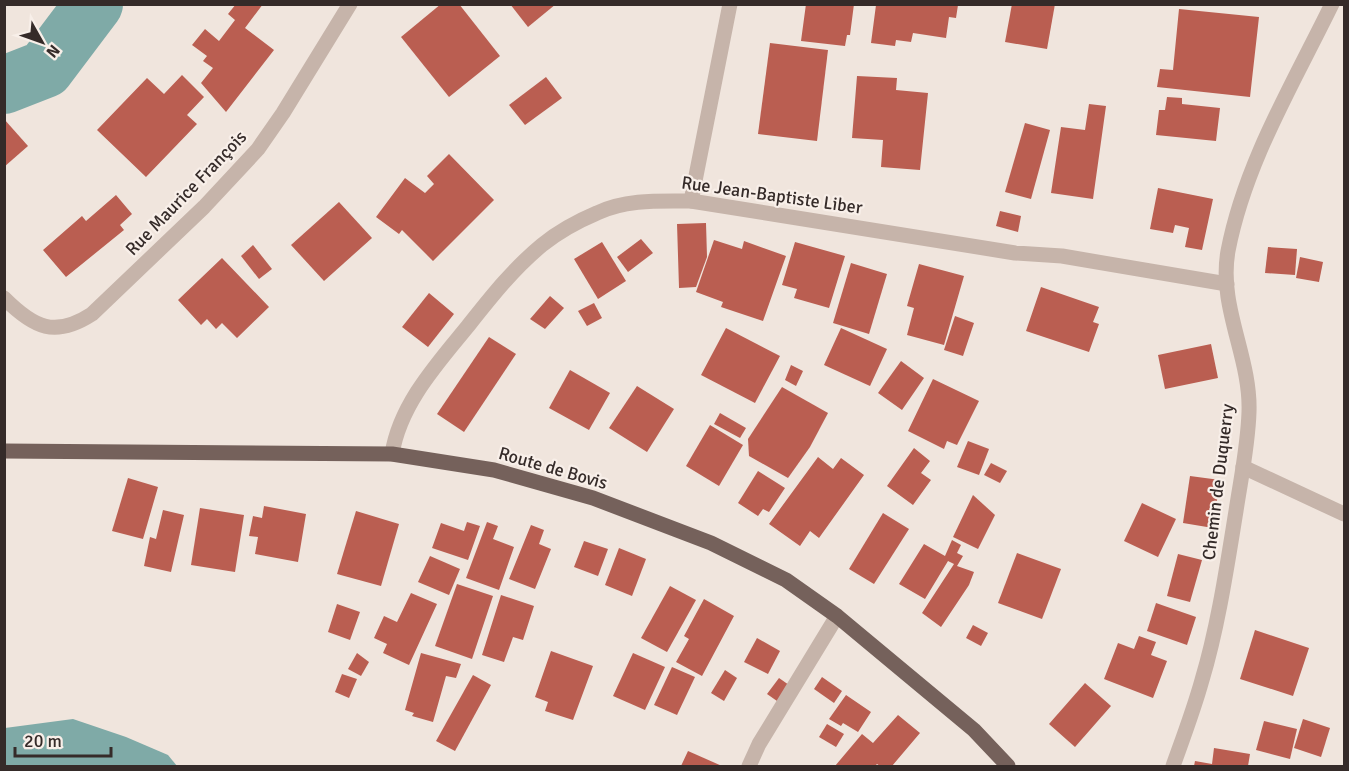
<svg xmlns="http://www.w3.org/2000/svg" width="1349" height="771" font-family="Signika,sans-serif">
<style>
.water{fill:#7faaa7}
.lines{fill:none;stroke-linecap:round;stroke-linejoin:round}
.river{stroke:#7faaa7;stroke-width:58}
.building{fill:#ba5e51}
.minor{stroke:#c6b4aa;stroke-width:15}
.major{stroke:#75615b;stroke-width:15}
.labels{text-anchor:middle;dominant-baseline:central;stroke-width:4.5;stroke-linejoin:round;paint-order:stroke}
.street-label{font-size:18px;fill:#352b29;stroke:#f8efe9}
</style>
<rect width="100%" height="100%" fill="#f0e5dd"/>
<!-- water -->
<polygon class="water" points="73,719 126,737 168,755 177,766 5,766 5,728"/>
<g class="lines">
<!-- river -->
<polyline class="river" points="4,85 45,69 94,4"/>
</g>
<!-- building -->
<g class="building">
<polygon points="236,4 263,4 245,28 274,50 226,112 201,83 213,68 203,61 207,56 192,45 205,29 219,41 235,20 228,14"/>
<polygon points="441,4 459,4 500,56 449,97 401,37"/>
<polygon points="510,4 556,4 528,27"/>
<polygon points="806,4 854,4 850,35 847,35 845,46 801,41"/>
<polygon points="1012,4 1055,4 1047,49 1005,42"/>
<polygon points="876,5 958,5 956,18 949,17 946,38 913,33 911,42 896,40 895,46 871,43"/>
<polygon points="1179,9 1259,17 1250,97 1157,87 1160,69 1173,70"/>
<polygon points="770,43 828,50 817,141 758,134"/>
<polygon points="182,75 204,97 187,115 197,124 146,177 97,130 147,78 164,94"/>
<polygon points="857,76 897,78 896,90 928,93 920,170 881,167 883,140 852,138"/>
<polygon points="546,77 562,98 525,125 509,105"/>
<polygon points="1167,97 1182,98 1182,104 1220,108 1216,141 1156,135 1159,110 1165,110"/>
<polygon points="1089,104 1106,106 1093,199 1051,193 1061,127 1085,130"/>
<polygon points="4,119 28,146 4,167"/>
<polygon points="1025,123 1050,130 1031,199 1005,192"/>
<polygon points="449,154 494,200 433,261 402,230 399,234 376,217 405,178 425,193 434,184 427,176"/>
<polygon points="1158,188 1213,199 1202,250 1185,247 1189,228 1175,225 1173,233 1150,229"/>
<polygon points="116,195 132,214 120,225 124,230 66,277 43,250 82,216 86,221"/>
<polygon points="339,202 372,238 324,281 291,245"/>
<polygon points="1000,211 1021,216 1018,232 996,226"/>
<polygon points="706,223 707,257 696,287 679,288 677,224"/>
<polygon points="641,239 653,253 628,272 617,257"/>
<polygon points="714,240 742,249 744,241 786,256 763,321 721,307 723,302 696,292"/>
<polygon points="602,242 626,281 598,299 574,259"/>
<polygon points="795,242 845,256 829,308 794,298 797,289 782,285"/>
<polygon points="253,245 272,269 259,279 241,256"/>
<polygon points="1268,247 1297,249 1295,275 1265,273"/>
<polygon points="1300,257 1323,262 1319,282 1296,278"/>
<polygon points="222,258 269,307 237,338 222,323 216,329 207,319 201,325 178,300"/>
<polygon points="851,263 887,274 869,334 833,323"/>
<polygon points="919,264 964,276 944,345 907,335 914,308 907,306"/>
<polygon points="1041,287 1099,307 1093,322 1099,324 1089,352 1026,331"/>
<polygon points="429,293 454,314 428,347 402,327"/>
<polygon points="550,296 564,308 545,329 530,319"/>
<polygon points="594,303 602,318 587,326 578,311"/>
<polygon points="955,316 974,323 963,356 944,350"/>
<polygon points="726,328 780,356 755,403 701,375"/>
<polygon points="841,328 887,349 870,386 824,365"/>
<polygon points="489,337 516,354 464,432 437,414"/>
<polygon points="1211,344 1218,378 1165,389 1158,355"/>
<polygon points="901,361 924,378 902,410 878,393"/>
<polygon points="791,365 803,371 796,386 785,380"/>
<polygon points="570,370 610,393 589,430 549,408"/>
<polygon points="933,379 979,401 957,445 947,441 944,449 908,431"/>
<polygon points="637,386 674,409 647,452 609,428"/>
<polygon points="782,387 828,413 810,447 788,478 749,456 748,439"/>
<polygon points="720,413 746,428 740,438 714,424"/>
<polygon points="710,425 743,445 719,486 686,466"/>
<polygon points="968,441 989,449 979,475 957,467"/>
<polygon points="914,448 930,461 921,473 931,480 913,505 887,486"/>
<polygon points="818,457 833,469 841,458 864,475 819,538 810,531 800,546 769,524"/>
<polygon points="991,463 1007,471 1000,483 984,475"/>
<polygon points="758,471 785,488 769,512 763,509 758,516 738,503"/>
<polygon points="1190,476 1220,480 1213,528 1183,523"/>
<polygon points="128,478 158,487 143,539 112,531"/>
<polygon points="973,495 995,515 978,549 953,537"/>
<polygon points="1142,503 1176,519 1158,557 1124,541"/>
<polygon points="264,506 306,514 298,562 255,554 258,537 249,536 253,516 262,518"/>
<polygon points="200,508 244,515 235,572 191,565"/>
<polygon points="163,510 184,515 171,572 144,566 150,537 156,539"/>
<polygon points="356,511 399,524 381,586 337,574"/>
<polygon points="883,513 909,529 874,584 849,569"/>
<polygon points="467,522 480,526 468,560 432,548 441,523 464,531"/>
<polygon points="487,522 498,526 493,539 514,547 499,590 466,578"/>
<polygon points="531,525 544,530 539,544 551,549 535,589 509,579"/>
<polygon points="952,540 961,545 957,553 963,556 957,566 974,572 969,585 941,627 922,613 954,564 948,561 925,599 899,584 924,544 945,556"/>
<polygon points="584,541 608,549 598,576 574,567"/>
<polygon points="619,548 646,559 632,596 605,585"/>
<polygon points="1017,553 1061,569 1042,619 998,603"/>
<polygon points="1178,554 1202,560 1190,602 1167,596"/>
<polygon points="430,556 460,569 449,595 418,582"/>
<polygon points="457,584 493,596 472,659 435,646"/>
<polygon points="670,586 696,600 667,652 641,638"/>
<polygon points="411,593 437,604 409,665 383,653 387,644 374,638 384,616 397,622"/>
<polygon points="501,595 534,606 523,640 513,637 504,662 482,655"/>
<polygon points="704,599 734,616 702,676 676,662 689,639 684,636"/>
<polygon points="1156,603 1196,617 1187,645 1147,631"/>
<polygon points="337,604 360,612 350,640 328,632"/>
<polygon points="973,625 988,633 981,646 966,638"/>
<polygon points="1255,630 1309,648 1293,696 1240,679"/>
<polygon points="1139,636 1156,642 1151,655 1167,661 1153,698 1104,679 1118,643 1134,649"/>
<polygon points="757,638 780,651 768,674 744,662"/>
<polygon points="551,651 593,666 573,720 545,711 548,702 535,697"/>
<polygon points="357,653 369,662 361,676 348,669"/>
<polygon points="421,653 461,664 456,678 446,676 433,722 412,716 414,713 405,710"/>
<polygon points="633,653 665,667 645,710 613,696"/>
<polygon points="672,667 695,677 677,715 654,705"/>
<polygon points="725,670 737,678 724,701 711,693"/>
<polygon points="342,674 357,679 349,698 335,692"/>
<polygon points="473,675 491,685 455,751 436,741"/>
<polygon points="822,677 842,691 834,703 814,689"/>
<polygon points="779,678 789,685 777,701 767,694"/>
<polygon points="1085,683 1111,706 1075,747 1049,724"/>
<polygon points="846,695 871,712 858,732 843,723 841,726 829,719"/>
<polygon points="898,715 920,733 892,766 880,766 877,764 875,766 835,766 862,734 873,743"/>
<polygon points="1303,719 1330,728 1321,757 1294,748"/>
<polygon points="1264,721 1297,729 1290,759 1256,750"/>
<polygon points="827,724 844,734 836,747 819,737"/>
<polygon points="1214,748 1250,754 1248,766 1194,766 1195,761 1212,764"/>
<polygon points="688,751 722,766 681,766"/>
</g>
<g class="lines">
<!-- minor -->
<g class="minor">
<polyline points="691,201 730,4"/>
<path d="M4,298C34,328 55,338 92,314L204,207L258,149L283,113L350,4"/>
<path d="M392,454C400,404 437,364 468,326C491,297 513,269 542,245C558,232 578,221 597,213C626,199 660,201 691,201L1015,253L1062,256L1227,284"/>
<polyline points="1243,467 1344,514"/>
<polyline points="749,766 759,744 837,616"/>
<path d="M1173,766C1183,738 1194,709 1202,680C1218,627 1227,566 1236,511C1241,478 1248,445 1249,412C1251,357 1218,307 1228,251C1245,163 1293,84 1332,4"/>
</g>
<!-- major -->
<polyline class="major" points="4,451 392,454 494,470 593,498 711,543 786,580 837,616 974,730 1008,766"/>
</g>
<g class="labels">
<!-- street labels -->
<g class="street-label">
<text transform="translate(186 193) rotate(-46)">Rue Maurice François</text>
<text transform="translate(772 195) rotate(8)">Rue Jean-Baptiste Liber</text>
<text transform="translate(553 468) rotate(16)">Route de Bovis</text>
<text transform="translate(1218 482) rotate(-83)">Chemin de Duquerry</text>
</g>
</g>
<!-- border -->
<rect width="1349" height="771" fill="none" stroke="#352b29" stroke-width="12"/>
<!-- north arrow -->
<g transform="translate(42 42) rotate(130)" stroke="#f8efe9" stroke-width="4.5" paint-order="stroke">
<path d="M0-4.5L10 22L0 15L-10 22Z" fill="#352b29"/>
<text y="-9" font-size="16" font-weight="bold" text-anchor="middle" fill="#352b29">N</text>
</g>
<!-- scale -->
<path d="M15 747v9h96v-9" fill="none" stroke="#352b29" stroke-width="3"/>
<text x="24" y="747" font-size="18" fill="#352b29" stroke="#f8efe9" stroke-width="4.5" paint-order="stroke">20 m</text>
</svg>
